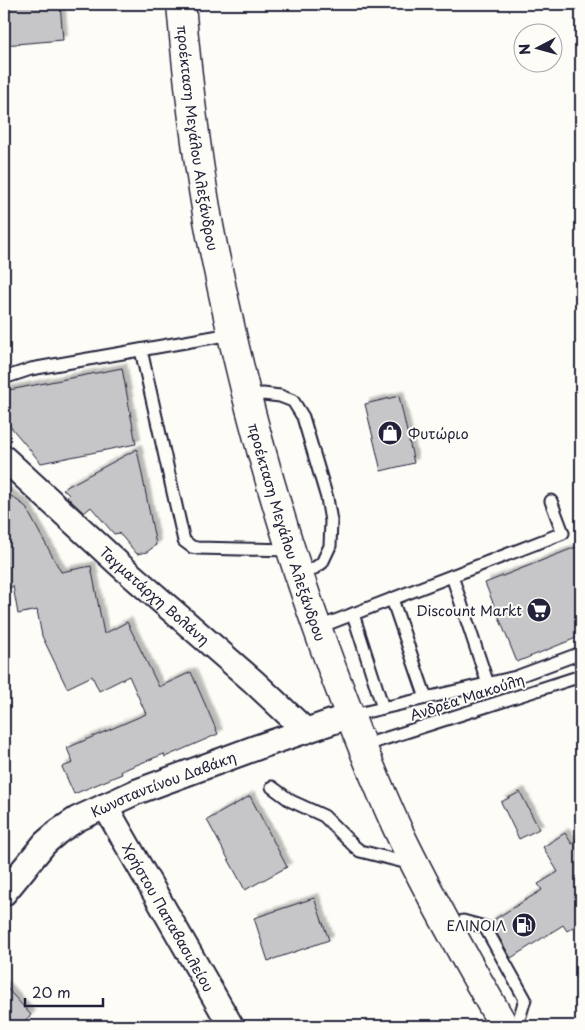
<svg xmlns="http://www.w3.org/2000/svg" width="585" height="1030" font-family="'Playpen Sans',sans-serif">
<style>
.building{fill:#c6c6c8;stroke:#22223b;filter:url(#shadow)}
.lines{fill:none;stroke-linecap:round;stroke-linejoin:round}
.service-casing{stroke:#22223b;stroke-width:15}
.minor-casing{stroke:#22223b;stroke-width:28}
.secondary-casing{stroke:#22223b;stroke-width:31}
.service{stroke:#fdfcf7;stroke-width:11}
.minor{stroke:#fdfcf7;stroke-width:24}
.secondary{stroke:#fdfcf7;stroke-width:28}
.labels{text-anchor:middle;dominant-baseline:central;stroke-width:4;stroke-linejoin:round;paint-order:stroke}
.street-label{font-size:14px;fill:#22223b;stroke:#fdfcf7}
.poi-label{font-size:14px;fill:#22223b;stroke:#fdfcf7;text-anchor:end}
</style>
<defs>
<filter id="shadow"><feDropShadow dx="4.5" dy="-4.5" stdDeviation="1" flood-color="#0004"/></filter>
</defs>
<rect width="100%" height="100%" fill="#fdfcf7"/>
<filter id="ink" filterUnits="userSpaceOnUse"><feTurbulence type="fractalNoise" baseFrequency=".02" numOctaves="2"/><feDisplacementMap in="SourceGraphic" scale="10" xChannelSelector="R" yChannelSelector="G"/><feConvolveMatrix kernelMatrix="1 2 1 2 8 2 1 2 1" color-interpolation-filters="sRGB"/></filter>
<g filter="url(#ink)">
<!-- building -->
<g class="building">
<polygon points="4,4 60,4 63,40 4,45"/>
<polygon points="122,368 136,444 41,463 4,419 4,391"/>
<polygon points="399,396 414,463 381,471 365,404"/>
<polygon points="137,449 156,545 147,552 137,554 119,533 114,534 91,507 84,513 67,497 69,495 63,489"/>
<polygon points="4,491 25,506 61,572 91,566 104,634 127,622 159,687 191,672 218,734 165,757 164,754 121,771 122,774 74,794 62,767 73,763 67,748 146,714 129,676 99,691 92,676 67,688 42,636 37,610 18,614 13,586 4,591"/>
<polygon points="581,545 581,636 517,662 485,583"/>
<polygon points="520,792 539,829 519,839 501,802"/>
<polygon points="250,796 287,867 245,890 207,820"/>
<polygon points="565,833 572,844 581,838 581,922 567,931 563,925 511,958 490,922 542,890 538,884 558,872 543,847"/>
<polygon points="314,898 329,940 268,961 254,918"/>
<polygon points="4,985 31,1015 19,1026 4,1026"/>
</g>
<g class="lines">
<defs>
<g id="service">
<polyline points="141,350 184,541 192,547 197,548 290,550"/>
<polyline points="4,378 31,369 231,334"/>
<polyline points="246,395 263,394 280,396 293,401 303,417 327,498 331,521 330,546 322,563 301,577"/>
<polyline points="452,576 488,684"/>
<polyline points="392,599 426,698"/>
<polyline points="353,614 383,708"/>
<polyline points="317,628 563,533 551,501"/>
<polyline points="349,716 516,677 581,653"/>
<polyline points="362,746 581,676"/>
<polyline points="272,787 291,801 324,816 354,846 360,851 412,864"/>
<polyline points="463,921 485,927 525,999 520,1016"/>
</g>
<g id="minor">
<path id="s1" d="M4,458L121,566L253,681L306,731"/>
<path id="s2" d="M105,806L231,1026"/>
<path id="s3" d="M4,893L45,843L59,831L77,819L136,792L258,747L349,716"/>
</g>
<g id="secondary">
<path id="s4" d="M181,4C187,74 195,144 207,214C211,239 217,264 222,289C247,409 281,528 323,644C346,707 370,769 398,830C430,897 467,962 504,1026"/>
</g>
</defs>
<!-- service casing -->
<use href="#service" class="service-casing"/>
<!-- minor casing -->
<use href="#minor" class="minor-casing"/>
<!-- secondary casing -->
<use href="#secondary" class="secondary-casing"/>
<!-- service -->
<use href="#service" class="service"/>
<!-- minor -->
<use href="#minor" class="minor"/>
<!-- secondary -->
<use href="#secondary" class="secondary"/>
</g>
</g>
<!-- icons -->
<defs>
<symbol id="shop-disc" viewBox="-11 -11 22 22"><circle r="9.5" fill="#22223b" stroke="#fdfcf7"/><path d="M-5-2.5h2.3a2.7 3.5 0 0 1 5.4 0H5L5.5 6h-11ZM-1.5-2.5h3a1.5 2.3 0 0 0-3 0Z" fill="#fff"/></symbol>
<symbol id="supermarket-disc" viewBox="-11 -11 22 22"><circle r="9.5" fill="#22223b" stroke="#fdfcf7"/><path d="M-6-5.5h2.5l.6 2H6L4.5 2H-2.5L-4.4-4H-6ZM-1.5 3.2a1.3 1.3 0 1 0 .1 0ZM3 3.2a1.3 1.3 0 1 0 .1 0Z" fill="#fff"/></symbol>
<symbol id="fuel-disc" viewBox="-11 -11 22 22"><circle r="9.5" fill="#22223b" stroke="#fdfcf7"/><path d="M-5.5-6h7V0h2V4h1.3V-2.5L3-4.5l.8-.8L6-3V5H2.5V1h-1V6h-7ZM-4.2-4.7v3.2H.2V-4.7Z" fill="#fff"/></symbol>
</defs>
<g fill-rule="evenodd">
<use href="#shop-disc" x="376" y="419" width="28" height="28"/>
<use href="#supermarket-disc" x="525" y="596" width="28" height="28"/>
<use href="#fuel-disc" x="510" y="911" width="28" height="28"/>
</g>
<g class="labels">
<!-- street labels -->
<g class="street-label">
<text stroke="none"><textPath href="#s4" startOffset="135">προέκταση Μεγάλου Αλεξάνδρου</textPath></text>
<text stroke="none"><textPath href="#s4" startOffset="540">προέκταση Μεγάλου Αλεξάνδρου</textPath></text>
<text stroke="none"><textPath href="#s1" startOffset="204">Ταγματάρχη Βολάνη</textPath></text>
<text transform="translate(467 697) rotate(-18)">Ανδρέα Μακούλη</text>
<text stroke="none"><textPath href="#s3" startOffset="198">Κωνσταντίνου Δαβάκη</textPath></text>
<text stroke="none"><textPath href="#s2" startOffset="128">Χρήστου Παπαβασιλείου</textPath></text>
</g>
<!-- poi labels -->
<g class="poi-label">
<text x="408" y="433" text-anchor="start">Φυτώριο</text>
<text x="522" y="610">Discount Markt</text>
<text x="506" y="925">ΕΛΙΝΟΙΛ</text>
</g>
</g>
<!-- margin -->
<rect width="585" height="1030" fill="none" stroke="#fdfcf7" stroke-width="20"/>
<rect x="10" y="10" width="565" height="1010" fill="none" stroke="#22223b" stroke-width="2" filter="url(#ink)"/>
<!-- north arrow -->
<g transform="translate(538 48) rotate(264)"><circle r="24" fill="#fdfcf7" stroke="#a5a5ac"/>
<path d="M0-4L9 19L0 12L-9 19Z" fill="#22223b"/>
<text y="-8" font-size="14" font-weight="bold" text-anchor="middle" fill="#22223b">N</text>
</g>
<!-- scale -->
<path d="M25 998v8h78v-8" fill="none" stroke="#22223b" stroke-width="2.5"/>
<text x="32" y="998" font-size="15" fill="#22223b" stroke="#fdfcf7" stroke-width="4" paint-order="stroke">20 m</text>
</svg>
